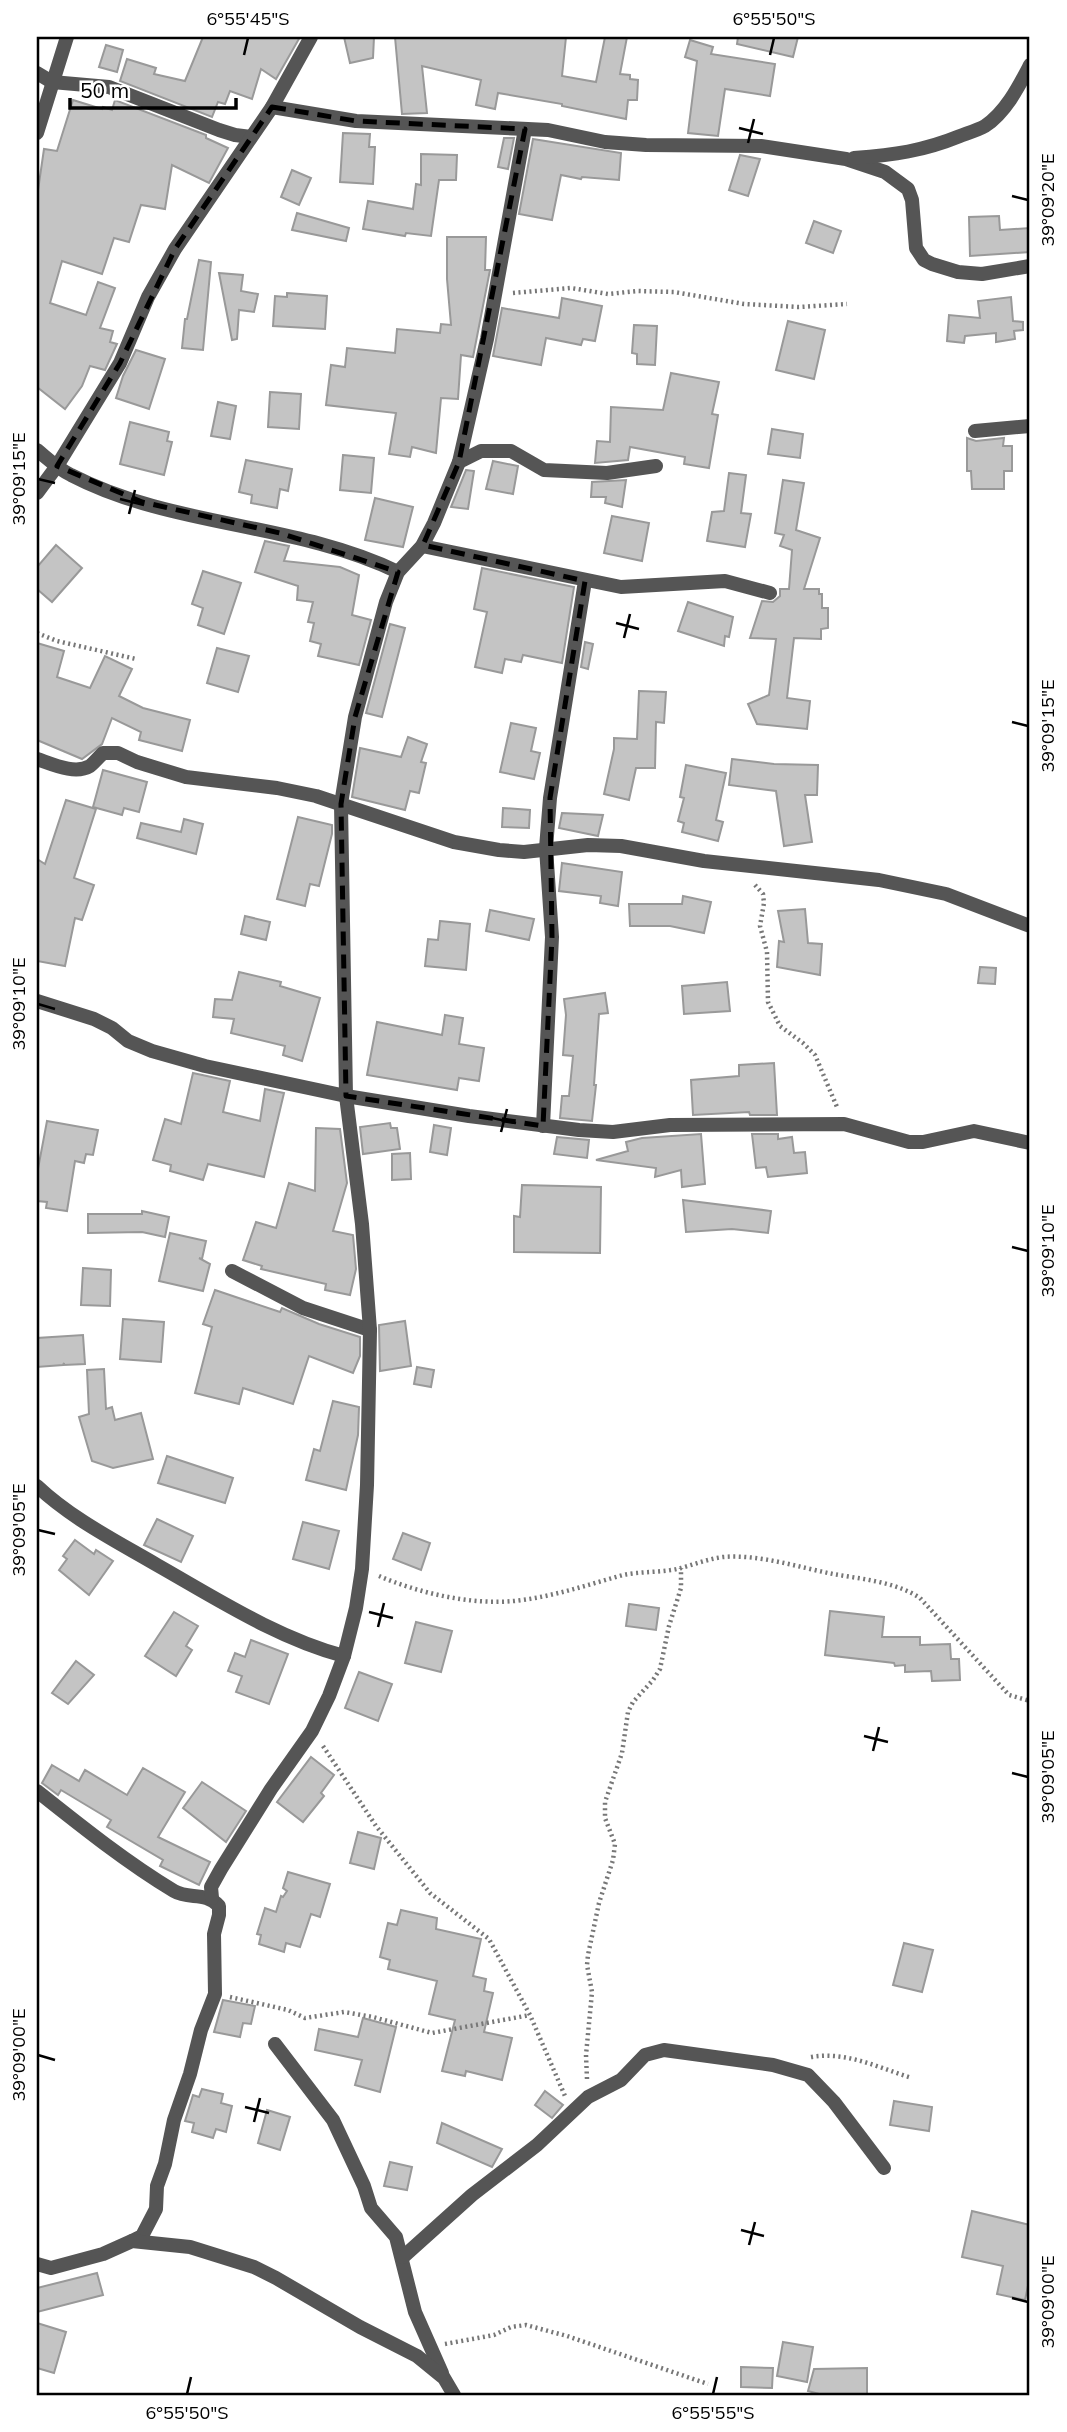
<svg xmlns="http://www.w3.org/2000/svg" width="1067" height="2432" font-family="Mulish,sans-serif">
<style>
.building{fill:#c4c4c4;stroke:#999;stroke-width:2}
.lines{fill:none;stroke-linecap:round;stroke-linejoin:round}
.path{stroke:#777;stroke-width:4.5;stroke-dasharray:2 3.5;stroke-linecap:butt}
.minor{stroke:#555;stroke-width:14}
.marked{fill:none;stroke:#000;stroke-width:5;stroke-dasharray:14 9;stroke-linejoin:round}
.ticks{fill:none;stroke:#000;stroke-width:2.5}
.neatline{fill:none;stroke:#000;stroke-width:2.5}
.ticks-label{font-size:18px;text-anchor:middle;fill:#000}
</style>
<rect width="100%" height="100%" fill="#fff"/>
<!-- building -->
<g class="building">
<polygon points="203,37 300,37 276,79 261,69 252,99 230,91 225,104 218,102 212,117 120,81 127,59 156,68 154,74 185,81"/>
<polygon points="344,37 374,37 373,58 350,63"/>
<polygon points="395,37 566,37 562,76 596,82 605,37 627,37 620,74 630,75 630,79 638,80 637,100 628,100 626,119 562,106 562,104 498,93 495,109 476,105 481,80 422,66 427,113 402,114"/>
<polygon points="738,37 798,37 793,57 737,44"/>
<polygon points="690,40 713,47 711,54 775,64 770,96 725,89 718,136 688,133 697,61 685,57"/>
<polygon points="106,45 123,50 117,72 99,67"/>
<polygon points="73,100 102,109 103,107 112,110 115,100 206,135 206,138 228,148 209,183 172,165 165,209 141,205 129,242 114,238 102,274 62,261 50,303 86,315 98,282 115,288 100,328 113,331 110,342 117,344 105,370 90,366 82,386 65,409 37,387 37,197 44,149 57,151"/>
<polygon points="343,133 370,134 369,147 375,147 373,184 340,182"/>
<polygon points="504,138 514,138 508,169 498,167"/>
<polygon points="533,139 621,153 619,180 582,177 581,179 561,175 552,220 519,214"/>
<polygon points="421,154 457,155 456,180 439,180 431,236 406,233 405,236 363,229 368,201 413,209 416,184 421,185"/>
<polygon points="740,155 760,159 748,196 729,190"/>
<polygon points="292,170 311,178 299,205 281,197"/>
<polygon points="297,213 349,228 346,241 292,230"/>
<polygon points="999,216 1000,230 1030,228 1030,252 970,256 969,217"/>
<polygon points="814,221 841,231 833,253 806,243"/>
<polygon points="447,237 486,237 485,270 490,270 473,357 461,355 458,399 441,398 436,453 412,447 410,457 389,454 396,413 326,405 331,365 345,367 347,348 395,353 397,329 440,333 441,324 451,325 447,279"/>
<polygon points="199,260 211,262 203,350 182,348 185,319 187,319"/>
<polygon points="219,273 243,275 241,291 258,294 254,312 239,310 237,339 232,340"/>
<polygon points="287,293 327,296 325,329 273,326 275,296 287,297"/>
<polygon points="1011,297 1013,321 1023,322 1023,330 1014,331 1015,339 996,342 996,333 965,336 964,343 947,341 949,315 980,318 978,301"/>
<polygon points="562,298 602,306 595,341 583,339 581,345 546,338 541,365 493,356 502,308 559,318"/>
<polygon points="788,321 825,330 814,379 776,370"/>
<polygon points="634,325 657,326 655,365 637,364 637,354 632,353"/>
<polygon points="136,350 165,359 149,409 116,398 123,376"/>
<polygon points="671,373 719,382 712,414 718,415 709,468 684,464 685,457 630,447 628,460 595,463 597,441 610,442 611,407 663,410"/>
<polygon points="270,392 301,394 299,429 268,427"/>
<polygon points="218,402 236,406 230,439 211,436"/>
<polygon points="130,422 169,432 167,441 172,442 164,475 120,464"/>
<polygon points="772,429 803,434 800,458 768,454"/>
<polygon points="967,438 976,441 1004,438 1003,446 1012,446 1012,471 1004,471 1004,489 972,489 971,471 967,471"/>
<polygon points="343,455 374,458 371,493 340,490"/>
<polygon points="246,460 292,469 288,491 280,489 277,508 251,503 252,495 239,492"/>
<polygon points="493,461 518,466 513,494 486,489"/>
<polygon points="466,470 474,471 468,509 451,507"/>
<polygon points="729,473 746,475 741,513 751,514 745,547 707,541 712,512 724,511"/>
<polygon points="626,480 622,507 605,503 606,497 591,497 592,482"/>
<polygon points="783,480 804,483 796,530 820,538 804,589 819,589 819,594 822,594 822,608 828,608 828,628 821,629 821,639 794,638 787,698 810,701 807,729 757,724 748,704 769,695 776,639 750,638 762,601 773,602 780,596 780,589 789,589 792,550 780,546 784,535 775,533"/>
<polygon points="375,498 413,507 403,547 365,540"/>
<polygon points="612,516 649,523 642,561 604,553"/>
<polygon points="265,541 289,546 284,561 340,567 359,575 352,615 371,620 359,665 318,656 321,644 310,641 314,623 308,622 313,602 297,600 298,586 255,572"/>
<polygon points="56,545 82,568 52,602 37,589 37,567"/>
<polygon points="482,568 574,587 562,663 523,655 521,662 505,659 502,673 475,667 487,612 474,609"/>
<polygon points="203,571 241,583 224,634 198,625 203,608 192,604"/>
<polygon points="688,602 733,617 729,637 725,636 724,646 678,631"/>
<polygon points="390,624 405,628 382,717 366,713"/>
<polygon points="585,642 593,644 588,669 581,667"/>
<polygon points="37,643 64,651 57,677 90,688 105,656 132,669 119,696 143,708 190,720 182,751 139,740 141,732 112,718 102,744 82,759 37,740"/>
<polygon points="217,648 249,656 238,692 207,683"/>
<polygon points="639,691 666,692 664,723 656,722 655,768 636,768 629,800 604,794 614,749 614,738 637,739"/>
<polygon points="511,723 536,728 531,751 540,753 534,779 500,772"/>
<polygon points="408,737 427,744 421,762 426,763 419,793 410,791 405,810 352,797 360,748 401,757"/>
<polygon points="732,759 774,764 818,765 817,795 805,795 812,842 784,846 776,791 729,785"/>
<polygon points="686,765 726,773 716,820 723,822 718,841 682,832 684,823 678,821 684,798 680,797"/>
<polygon points="103,770 147,782 139,812 124,808 122,815 93,807"/>
<polygon points="66,800 96,809 74,878 94,885 82,920 75,918 65,966 37,961 37,859 45,864"/>
<polygon points="503,808 530,810 529,828 502,827"/>
<polygon points="562,813 603,815 598,836 559,828"/>
<polygon points="298,817 332,825 332,834 319,886 310,884 305,906 277,899"/>
<polygon points="184,819 203,824 196,854 137,838 141,823 181,832"/>
<polygon points="562,863 622,872 618,906 600,903 601,896 559,891"/>
<polygon points="683,896 711,902 704,933 670,926 630,926 629,904 682,904"/>
<polygon points="805,909 808,943 822,944 820,975 777,967 779,941 784,942 778,911"/>
<polygon points="490,910 534,919 529,940 486,931"/>
<polygon points="245,916 270,922 266,940 241,934"/>
<polygon points="440,921 470,924 466,970 425,966 428,939 438,940"/>
<polygon points="980,967 996,968 995,984 978,983"/>
<polygon points="239,972 281,982 280,986 320,998 302,1061 283,1055 285,1046 231,1033 234,1019 213,1017 215,999 232,1000"/>
<polygon points="727,982 730,1011 684,1014 682,986"/>
<polygon points="605,993 608,1013 599,1014 594,1085 596,1085 592,1121 560,1118 562,1096 569,1096 573,1056 563,1055 566,1015 564,999"/>
<polygon points="445,1015 463,1018 459,1044 484,1048 479,1081 459,1078 457,1090 367,1075 377,1022 442,1035"/>
<polygon points="774,1063 777,1115 750,1115 749,1112 693,1115 691,1080 739,1076 739,1065"/>
<polygon points="193,1073 230,1081 223,1112 260,1121 265,1089 284,1093 264,1177 208,1164 203,1180 170,1171 171,1165 153,1160 165,1119 181,1124"/>
<polygon points="47,1121 98,1130 93,1155 86,1154 84,1163 75,1161 67,1211 46,1208 47,1202 37,1201 37,1174"/>
<polygon points="390,1123 391,1128 397,1128 400,1149 363,1154 360,1127"/>
<polygon points="434,1125 451,1128 447,1155 430,1152"/>
<polygon points="316,1128 340,1129 347,1183 333,1231 353,1235 356,1269 350,1295 325,1290 326,1284 261,1269 262,1266 243,1260 256,1222 276,1228 289,1183 315,1191"/>
<polygon points="701,1134 705,1184 682,1187 681,1170 655,1177 656,1168 596,1160 628,1151 626,1142 642,1138"/>
<polygon points="752,1134 778,1134 778,1139 792,1137 794,1153 805,1152 807,1173 768,1177 766,1167 756,1168"/>
<polygon points="557,1137 589,1140 587,1158 554,1154"/>
<polygon points="410,1153 411,1179 392,1180 392,1154"/>
<polygon points="522,1185 601,1187 600,1253 514,1252 514,1216 520,1217"/>
<polygon points="683,1200 771,1211 768,1233 732,1229 686,1232"/>
<polygon points="142,1211 169,1217 165,1237 142,1232 88,1233 88,1214 142,1214"/>
<polygon points="170,1233 206,1241 202,1259 199,1258 210,1264 203,1291 159,1281"/>
<polygon points="83,1268 111,1270 110,1306 81,1305"/>
<polygon points="215,1290 280,1312 282,1308 319,1324 360,1337 360,1356 353,1373 309,1356 293,1404 243,1388 239,1404 195,1393 212,1327 203,1324"/>
<polygon points="123,1319 164,1322 161,1362 120,1359"/>
<polygon points="405,1321 411,1366 380,1371 379,1325"/>
<polygon points="83,1335 85,1364 64,1365 64,1363 63,1365 37,1367 37,1338"/>
<polygon points="417,1367 434,1370 431,1387 414,1384"/>
<polygon points="104,1369 106,1409 112,1407 115,1420 141,1413 153,1459 113,1468 92,1461 79,1417 89,1414 87,1370"/>
<polygon points="333,1401 359,1407 358,1435 346,1490 306,1480 314,1449 320,1451"/>
<polygon points="167,1456 233,1478 225,1503 158,1483"/>
<polygon points="157,1519 193,1536 181,1562 144,1545"/>
<polygon points="303,1522 339,1531 329,1569 293,1559"/>
<polygon points="403,1533 430,1543 421,1570 393,1559"/>
<polygon points="75,1540 94,1554 96,1550 113,1561 89,1595 59,1570 67,1559 63,1556"/>
<polygon points="629,1604 659,1608 656,1630 626,1626"/>
<polygon points="830,1611 884,1617 882,1637 920,1637 920,1645 950,1644 951,1659 959,1659 960,1680 932,1681 931,1671 905,1672 905,1665 895,1666 894,1663 825,1655"/>
<polygon points="174,1612 198,1626 186,1646 192,1650 176,1676 145,1656"/>
<polygon points="416,1622 452,1631 441,1672 405,1663"/>
<polygon points="251,1640 288,1654 269,1704 236,1692 242,1676 228,1671 235,1653 245,1657"/>
<polygon points="76,1661 94,1675 68,1704 52,1693"/>
<polygon points="359,1672 392,1684 378,1721 345,1708"/>
<polygon points="311,1757 334,1775 321,1793 324,1796 303,1822 277,1802"/>
<polygon points="52,1765 79,1781 85,1770 127,1795 143,1768 185,1792 158,1837 210,1862 199,1885 160,1866 163,1860 107,1827 111,1820 61,1790 58,1795 42,1783"/>
<polygon points="202,1782 246,1811 226,1842 183,1808"/>
<polygon points="358,1832 381,1838 374,1869 350,1863"/>
<polygon points="288,1872 330,1884 320,1917 311,1914 300,1947 286,1943 284,1952 259,1944 261,1935 257,1934 265,1908 276,1912 281,1896 283,1897 287,1891 283,1888"/>
<polygon points="401,1910 437,1918 436,1929 481,1939 473,1976 486,1979 484,1991 493,1993 484,2032 512,2038 502,2080 466,2071 465,2076 442,2071 455,2020 429,2014 437,1981 388,1969 390,1960 380,1957 388,1923 397,1925"/>
<polygon points="904,1943 933,1950 922,1992 893,1985"/>
<polygon points="223,2000 255,2006 251,2024 243,2023 240,2037 214,2032"/>
<polygon points="363,2018 396,2027 380,2092 355,2085 362,2060 315,2050 319,2029 358,2037"/>
<polygon points="202,2089 223,2094 221,2103 232,2106 226,2132 216,2129 213,2138 192,2132 194,2123 185,2121 193,2095 199,2097"/>
<polygon points="545,2091 563,2105 552,2118 535,2105"/>
<polygon points="894,2101 932,2107 929,2131 890,2125"/>
<polygon points="267,2110 290,2117 280,2150 258,2143"/>
<polygon points="442,2123 502,2149 492,2167 437,2143"/>
<polygon points="390,2162 412,2167 407,2190 384,2186"/>
<polygon points="972,2211 1030,2225 1030,2276 1025,2300 997,2294 1003,2266 962,2257"/>
<polygon points="97,2273 103,2295 37,2312 37,2288"/>
<polygon points="37,2323 66,2332 54,2373 37,2368"/>
<polygon points="783,2342 813,2347 807,2382 777,2376"/>
<polygon points="741,2367 773,2368 772,2388 741,2387"/>
<polygon points="867,2368 867,2395 823,2395 808,2391 814,2369"/>
</g>
<g class="lines">
<!-- path -->
<g class="path">
<polyline points="513,293 571,288 608,294 638,291 674,292 744,304 799,307 847,304"/>
<polyline points="37,633 57,641 136,659"/>
<polyline points="755,885 763,894 764,903 760,926 767,952 768,1002 780,1026 803,1043 815,1055 837,1107"/>
<path d="M379,1576C419,1593 470,1605 514,1601C552,1597 587,1585 623,1575C642,1571 663,1573 681,1568C695,1564 708,1559 723,1557C758,1554 798,1567 833,1574C862,1579 896,1582 920,1598L1009,1695L1030,1701"/>
<polyline points="323,1746 376,1826 430,1893 489,1939 530,2015 565,2096"/>
<polyline points="230,1997 288,2010 305,2018 344,2012 373,2017 432,2033 530,2015"/>
<path d="M811,2057C847,2051 879,2068 912,2078"/>
<polyline points="587,2079 586,2055 592,1992 587,1965 588,1955 599,1903 613,1860 615,1844 605,1818 605,1802 622,1753 628,1712 633,1702 653,1680 660,1669 669,1626 681,1588 681,1568"/>
<polyline points="445,2344 494,2335 511,2327 526,2325 567,2336 708,2384"/>
</g>
<!-- minor -->
<g class="minor">
<polyline points="37,73 52,82 109,87 219,130 235,135 251,137"/>
<polyline points="272,107 356,121 548,130 605,142 646,145 761,146 846,159 885,172 908,189 912,200 916,248 924,260 932,264 958,272 982,274 1030,266"/>
<polyline points="37,133 67,37"/>
<path d="M854,158C894,155 923,151 960,136C968,133 978,130 985,126C1006,112 1019,86 1030,65"/>
<polyline points="975,431 1030,426"/>
<path d="M37,450C48,459 58,469 71,475C173,528 295,522 398,572"/>
<polyline points="459,462 481,451 511,451 544,470 607,473 656,466"/>
<polyline points="37,493 57,466 120,363 148,297 175,249 272,107 311,37"/>
<polyline points="422,546 621,587 725,581 770,593"/>
<path d="M37,759C52,764 75,775 90,766C94,763 99,757 103,753H118L137,762L186,777L277,788L316,796L454,842L499,850L524,852L588,845L621,846L704,861L879,880L946,894L1030,926"/>
<polyline points="37,1001 94,1019 112,1028 128,1041 152,1051 205,1066 346,1096 469,1116 579,1130 613,1132 670,1125 844,1124 909,1142 923,1142 974,1131 1030,1143"/>
<polyline points="543,1126 552,937 546,848 550,798 585,581"/>
<polyline points="232,1271 303,1308 370,1330"/>
<path d="M37,1486C72,1519 116,1541 157,1565C217,1599 277,1638 344,1656"/>
<path d="M37,1791C81,1826 126,1862 174,1891C189,1900 205,1891 219,1906V1915L214,1934L215,1994L201,2030L190,2074L174,2120L165,2164L157,2186L156,2209L142,2236L132,2241"/>
<polyline points="212,1898 211,1887 221,1869 271,1789 312,1731 329,1696 344,1656 356,1608 362,1569 367,1485 370,1330 362,1224 346,1096 341,804 355,717 386,602 398,572 422,546 434,523 459,462 487,339 525,129"/>
<polyline points="275,2044 333,2120 364,2186 371,2208 396,2237 415,2312 442,2373"/>
<polyline points="403,2257 472,2195 537,2145 588,2097 621,2080 645,2055 664,2050 773,2065 808,2075 834,2102 884,2168"/>
<polyline points="37,2264 51,2268 103,2254 132,2241 190,2247 254,2267 276,2278 360,2327 417,2356 444,2378 454,2395"/>
</g>
</g>
<!-- marked area -->
<path class="marked" d="M272,107L356,121L525,129L459,462L423,545L585,581L550,798L552,937L543,1126L346,1096L341,804L355,717L398,572L280,533L142,502L57,466L120,363L175,249Z"/>
<!-- ticks -->
<path class="ticks" d="M244,55L248,38M770,55L774,38M739,128L763,134M748,143L754,119M1012,196L1028,200M38,479L55,483M120,499L144,505M129,514L135,490M616,623L639,629M624,638L630,614M1012,722L1028,726M38,1004L55,1009M492,1118L516,1123M501,1132L507,1109M1012,1247L1028,1251M38,1530L55,1534M369,1612L393,1618M378,1627L384,1603M864,1736L888,1742M873,1751L879,1727M1012,1773L1028,1777M38,2055L55,2060M245,2107L269,2113M254,2122L260,2098M741,2230L764,2236M749,2245L755,2222M1012,2298L1028,2302M187,2394L191,2377M713,2394L717,2377"/>
<!-- border -->
<rect width="1067" height="2432" fill="none" stroke="#ffffff" stroke-width="77"/>
<!-- scale -->
<path d="M70 98v10h166v-10" fill="none" stroke="#000000" stroke-width="3.5"/>
<text x="80" y="98" font-size="21" fill="#000000" stroke="#ffffff" stroke-width="5" paint-order="stroke">50 m</text>
<rect x="38" y="38" width="990" height="2356" class="neatline"/>
<g class="ticks-label">
<text x="248" y="25">6°55'45"S</text>
<text x="774" y="25">6°55'50"S</text>
<text transform="translate(1048 200) rotate(-90)" y="6">39°09'20"E</text>
<text transform="translate(19 479) rotate(-90)" y="6">39°09'15"E</text>
<text transform="translate(1048 726) rotate(-90)" y="6">39°09'15"E</text>
<text transform="translate(19 1004) rotate(-90)" y="6">39°09'10"E</text>
<text transform="translate(1048 1251) rotate(-90)" y="6">39°09'10"E</text>
<text transform="translate(19 1530) rotate(-90)" y="6">39°09'05"E</text>
<text transform="translate(1048 1777) rotate(-90)" y="6">39°09'05"E</text>
<text transform="translate(19 2055) rotate(-90)" y="6">39°09'00"E</text>
<text transform="translate(1048 2302) rotate(-90)" y="6">39°09'00"E</text>
<text x="187" y="2419">6°55'50"S</text>
<text x="713" y="2419">6°55'55"S</text>
</g>
</svg>
